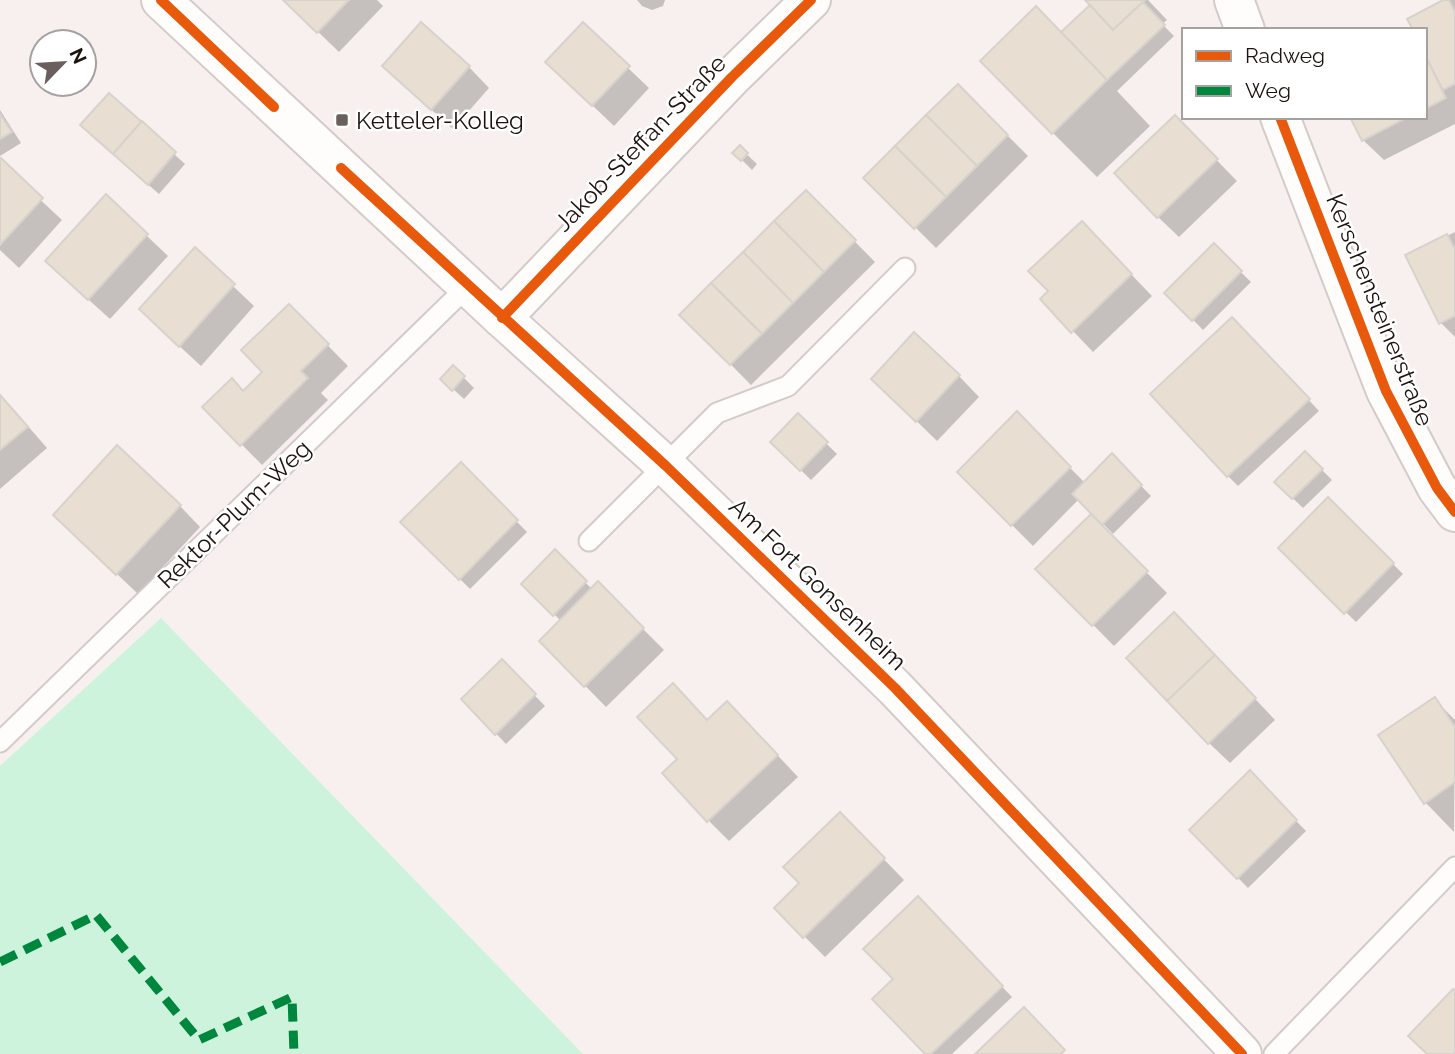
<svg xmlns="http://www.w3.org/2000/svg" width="1455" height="1054" font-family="Raleway,sans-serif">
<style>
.green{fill:#cef3dc}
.shadow{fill:#0003}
.building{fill:#e8ded2;stroke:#d8d2cc;stroke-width:2}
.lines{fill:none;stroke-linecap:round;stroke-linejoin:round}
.service-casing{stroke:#d4cbc8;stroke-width:23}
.minor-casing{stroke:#d4cbc8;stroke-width:42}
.tertiary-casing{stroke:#d4cbc8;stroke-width:42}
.service{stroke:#fefdfc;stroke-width:19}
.minor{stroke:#fefdfc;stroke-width:38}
.tertiary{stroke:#fefdfc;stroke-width:38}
.quiet{stroke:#00873e;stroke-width:9;stroke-dasharray:18 9;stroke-linecap:butt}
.cycleway-casing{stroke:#fff;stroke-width:15}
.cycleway{stroke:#e8590c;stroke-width:10}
.poi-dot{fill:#69605d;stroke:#fff;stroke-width:2.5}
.labels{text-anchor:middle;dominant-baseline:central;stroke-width:5;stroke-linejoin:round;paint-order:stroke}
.poi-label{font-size:24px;fill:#1d130f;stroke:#fff;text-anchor:start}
.street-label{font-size:24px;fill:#1d130f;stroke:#fff}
</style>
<rect width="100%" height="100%" fill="#f7f0ee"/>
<!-- green -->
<polygon class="green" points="161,618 583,1054 0,1054 0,766"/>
<!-- shadow -->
<g class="shadow">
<polygon points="285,0 377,0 383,6 339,52"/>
<polygon points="637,0 665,0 663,6 652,10 642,6"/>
<polygon points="1088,0 1148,0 1167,20 1162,24 1174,36 1117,91 1150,126 1097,177 1053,133 1061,34 1090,7 1097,15"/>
<polygon points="1448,0 1455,0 1455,124 1384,160 1363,140 1352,117 1425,117 1425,30 1413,30"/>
<polygon points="469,67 489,88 453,129 405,86"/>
<polygon points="628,68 649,88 614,126 568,82"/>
<polygon points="958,86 1028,156 936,248 866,178"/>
<polygon points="109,95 185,164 159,194 92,136"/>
<polygon points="0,110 21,143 0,156"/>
<polygon points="1195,138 1237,181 1179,237 1158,217"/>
<polygon points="740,148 757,164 752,170 735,153"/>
<polygon points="0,162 62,220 19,268 0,250"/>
<polygon points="806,192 875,262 751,385 682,315"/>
<polygon points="106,197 168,256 110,319 68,281"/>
<polygon points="1455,232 1455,337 1441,323 1407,255"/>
<polygon points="1102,244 1152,296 1093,352 1073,331"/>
<polygon points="1214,246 1251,282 1203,330 1167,293"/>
<polygon points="195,250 254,306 201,366 162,330"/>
<polygon points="289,306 348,366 321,393 328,400 262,465 205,407 243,392 264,372"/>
<polygon points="1243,329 1319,411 1238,486 1228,476"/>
<polygon points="453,367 474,388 464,399 442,379"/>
<polygon points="959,376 979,397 937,441 894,399"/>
<polygon points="0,394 47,448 0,489"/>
<polygon points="1017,414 1085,483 1112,456 1151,496 1113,534 1079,499 1033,546 959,472"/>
<polygon points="798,416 837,454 811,480 772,442"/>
<polygon points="1305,453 1332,480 1303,508 1276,482"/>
<polygon points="461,465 527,532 470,589 403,522"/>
<polygon points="1328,499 1403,574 1356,622 1280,548"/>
<polygon points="180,506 200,527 138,594 76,535"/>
<polygon points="1091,516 1167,593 1114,646 1038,569"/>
<polygon points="555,552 593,590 598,584 664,650 606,707 541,641 561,621 524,584"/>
<polygon points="1195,635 1275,720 1230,763 1209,743"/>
<polygon points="502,662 545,706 506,744 463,699"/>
<polygon points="1434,699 1455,720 1454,832 1425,802"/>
<polygon points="707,722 748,724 798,777 729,841 708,820"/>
<polygon points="1250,773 1306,831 1248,888 1191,830"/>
<polygon points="840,814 904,880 825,957 776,908 801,884"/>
<polygon points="918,899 1012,997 952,1054 928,1054"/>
</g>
<!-- building -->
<g class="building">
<polygon points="283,0 349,0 317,33"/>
<polygon points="1085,0 1145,0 1113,30"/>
<polygon points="1443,0 1449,0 1455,12 1455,84 1443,90 1425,55 1425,30 1413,30 1407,19"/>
<polygon points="1143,2 1165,25 1107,80 1061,32 1090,5 1113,30"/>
<polygon points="1036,6 1107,80 1052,134 980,61"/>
<polygon points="421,22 470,66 431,110 382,66"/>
<polygon points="583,22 630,66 592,106 545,62"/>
<polygon points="1425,55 1446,98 1425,109"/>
<polygon points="958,84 1008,135 977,166 926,115"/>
<polygon points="109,93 142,122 113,154 80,125"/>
<polygon points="0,114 12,132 0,139"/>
<polygon points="926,115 977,166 946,197 895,146"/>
<polygon points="1175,115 1218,159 1157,218 1114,173"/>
<polygon points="1350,117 1404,117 1404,119 1362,141"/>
<polygon points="142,121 176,152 148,185 113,154"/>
<polygon points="740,145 748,153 741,161 732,153"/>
<polygon points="895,146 946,197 914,229 863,178"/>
<polygon points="1,158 43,198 0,245 0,159"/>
<polygon points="806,190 856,240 824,272 774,221"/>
<polygon points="106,194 148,234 88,300 45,261"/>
<polygon points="774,221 824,272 793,303 743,252"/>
<polygon points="1082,221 1132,274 1071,333 1040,299 1048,291 1028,271"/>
<polygon points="1447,234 1455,249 1455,316 1439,324 1405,255"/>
<polygon points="1214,243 1242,271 1192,321 1164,293"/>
<polygon points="195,247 235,284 179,347 139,309"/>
<polygon points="743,252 793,303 762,334 711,283"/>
<polygon points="711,283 762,334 730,365 679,315"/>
<polygon points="289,304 329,344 301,371 308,378 240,446 202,407 232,378 243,391 262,372 241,350"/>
<polygon points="1232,317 1310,399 1227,477 1150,394"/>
<polygon points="914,332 960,375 916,422 871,379"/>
<polygon points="453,365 465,376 452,391 440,379"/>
<polygon points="0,395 28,427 0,450"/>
<polygon points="1017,411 1071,467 1011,526 957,472"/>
<polygon points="798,413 828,442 800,471 770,442"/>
<polygon points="117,445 181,505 116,575 53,515"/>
<polygon points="1305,451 1323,469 1292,499 1274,482"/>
<polygon points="1112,453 1142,485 1102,525 1072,494"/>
<polygon points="461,462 518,520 459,580 400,522"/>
<polygon points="1328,497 1394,563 1344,614 1278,548"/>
<polygon points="1091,514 1148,571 1092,626 1035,569"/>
<polygon points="555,549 587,581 553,616 521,584"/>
<polygon points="598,581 644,628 584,687 539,641"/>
<polygon points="1174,612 1215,655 1167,701 1126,658"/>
<polygon points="1215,655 1256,698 1208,744 1167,701"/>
<polygon points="502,659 536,694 495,735 461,699"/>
<polygon points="673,683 707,720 727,701 778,755 707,822 662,773 677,759 637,717"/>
<polygon points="1435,697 1455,727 1455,782 1424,804 1378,735"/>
<polygon points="1250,770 1297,820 1237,879 1189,830"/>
<polygon points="840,812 885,858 803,938 774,908 799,883 783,867"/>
<polygon points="918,896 1003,986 931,1054 925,1054 872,999 893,979 863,949"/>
<polygon points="1453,989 1455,991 1455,1054 1427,1054 1408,1036"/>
<polygon points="1024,1007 1065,1050 1061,1054 975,1054"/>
</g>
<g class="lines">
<defs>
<g id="service">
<polyline points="589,541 717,413 788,386 905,268"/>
<polyline points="0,742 468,286"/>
<polyline points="1274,1054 1455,867"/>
</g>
<g id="minor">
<polyline points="1234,0 1245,30"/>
<polyline points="1280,117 1386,391 1437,488 1455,512"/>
<polyline points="502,318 732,77 811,0"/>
</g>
<polyline id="tertiary" points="161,0 502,318 666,466 895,688 1242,1054"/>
</defs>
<!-- service casing -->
<use href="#service" class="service-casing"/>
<!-- minor casing -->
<use href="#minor" class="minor-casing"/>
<!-- tertiary casing -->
<use href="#tertiary" class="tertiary-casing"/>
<!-- service -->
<use href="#service" class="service"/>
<!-- minor -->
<use href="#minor" class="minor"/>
<!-- tertiary -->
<use href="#tertiary" class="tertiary"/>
<!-- quiet -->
<polyline class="quiet" points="0,962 96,915 199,1040 292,997 294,1054"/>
<defs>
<g id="cycleway">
<polyline points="161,0 274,107"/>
<polyline points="1280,117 1386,391 1437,488 1455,512"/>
<polyline points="341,168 666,466 895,688 1242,1054"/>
<polyline points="502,318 732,77 811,0"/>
</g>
</defs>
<!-- cycleway casing -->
<use href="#cycleway" class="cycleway-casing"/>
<!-- cycleway -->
<use href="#cycleway" class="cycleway"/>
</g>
<!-- markers -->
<rect class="poi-dot" x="335" y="113" width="14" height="14" rx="3.5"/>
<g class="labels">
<!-- poi labels -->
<g class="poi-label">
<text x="356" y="120">Ketteler-Kolleg</text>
</g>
<!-- street labels -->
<g class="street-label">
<text transform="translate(640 143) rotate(-46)">Jakob-Steffan-Straße</text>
<text transform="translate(1380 310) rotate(68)">Kerschensteinerstraße</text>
<text transform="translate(234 514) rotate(-44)">Rektor-Plum-Weg</text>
<text transform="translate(818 584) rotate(44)">Am Fort Gonsenheim</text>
</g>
</g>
<!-- legend -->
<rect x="1182" y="28" width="245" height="91" fill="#ffffff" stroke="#a5a19f" stroke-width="2"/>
<rect x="1196" y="51" width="35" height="10" fill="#e8590c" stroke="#a5a19f" stroke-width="2"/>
<text x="1245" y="63" font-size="21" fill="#1d130f">Radweg</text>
<rect x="1196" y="86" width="35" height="10" fill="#00873e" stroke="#a5a19f" stroke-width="2"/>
<text x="1245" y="98" font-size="21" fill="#1d130f">Weg</text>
<!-- north arrow -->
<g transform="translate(63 63) rotate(65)"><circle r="33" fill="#ffffff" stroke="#a5a19f" stroke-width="2"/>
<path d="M0-5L12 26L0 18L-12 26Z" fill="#69605d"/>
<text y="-10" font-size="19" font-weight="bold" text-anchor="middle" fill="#1d130f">N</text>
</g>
</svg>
